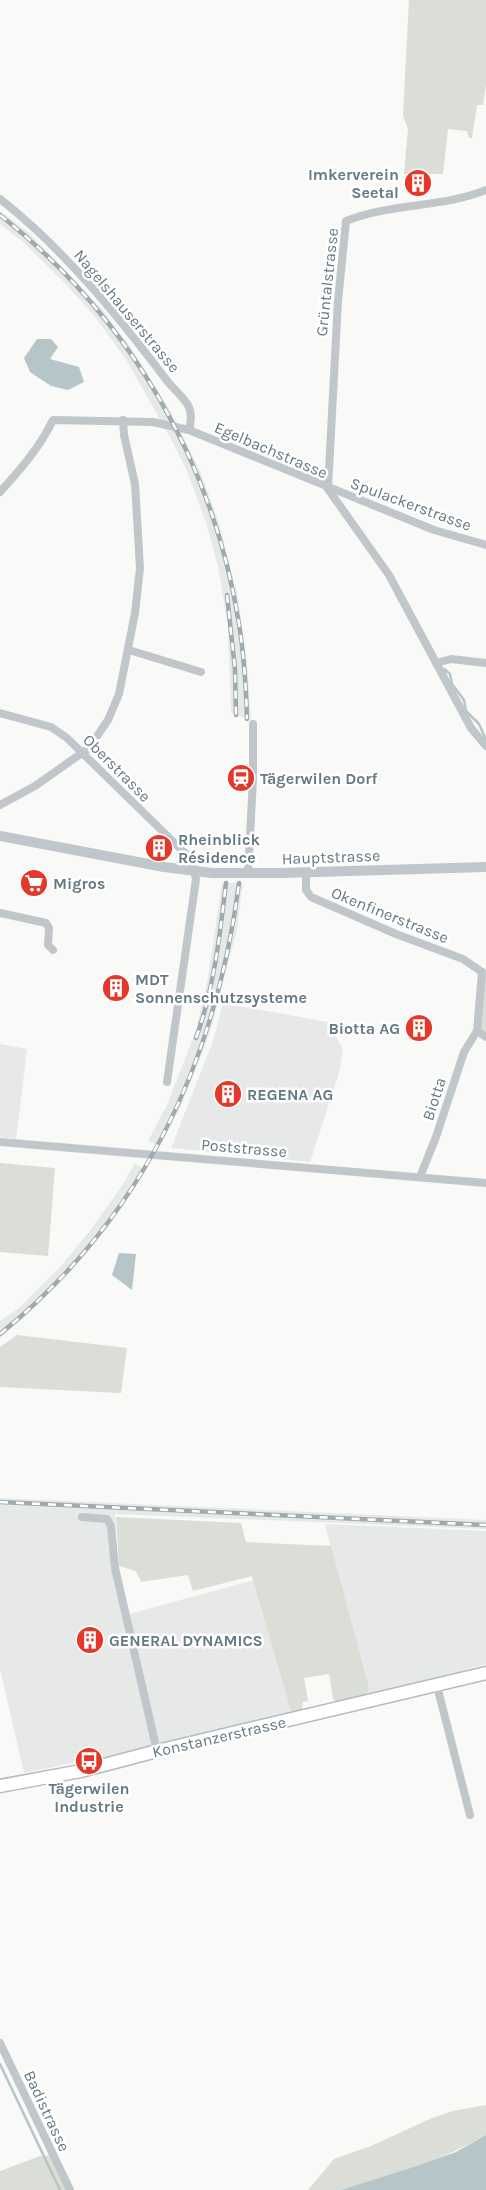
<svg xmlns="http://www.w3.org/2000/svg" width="486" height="2190" font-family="Karla,sans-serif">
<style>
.built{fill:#e7e9e8}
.green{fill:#daded6}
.water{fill:#b6c6c8}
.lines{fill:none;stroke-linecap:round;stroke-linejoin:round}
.stream{stroke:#b6c6c8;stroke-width:2.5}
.primary-casing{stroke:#b4babd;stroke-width:15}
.minor{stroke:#c0c6c9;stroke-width:8}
.tertiary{stroke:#c0c6c9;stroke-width:10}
.primary{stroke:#fff;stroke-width:12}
.rail-casing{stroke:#9faaae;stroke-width:4.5}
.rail{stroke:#fff;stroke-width:2.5;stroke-dasharray:8;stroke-linecap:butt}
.labels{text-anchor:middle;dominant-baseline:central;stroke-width:5;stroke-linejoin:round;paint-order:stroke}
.poi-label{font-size:16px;font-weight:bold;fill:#647a82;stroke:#fff;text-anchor:start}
.street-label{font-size:16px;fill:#647a82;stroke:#fff}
</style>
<rect width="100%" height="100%" fill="#f9f9f7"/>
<!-- built -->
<g class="built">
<polygon points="0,211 29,233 102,309 131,348 172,414 200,471 218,520 237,593 247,663 251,720 231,713 228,627 218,566 207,526 187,471 171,439 127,361 96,318 66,284 23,242 0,224"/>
<polygon points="222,883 243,883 236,934 209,1035 180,1108 160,1146 148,1141 168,1103 196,1030 208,978"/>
<polygon points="223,1003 328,1022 343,1049 339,1073 310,1162 171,1148 213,1041"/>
<polygon points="0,1044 27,1049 16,1139 0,1137"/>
<polygon points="135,1163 145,1170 107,1228 69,1273 27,1315 0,1338 0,1321 19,1308 61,1266 88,1233 122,1186"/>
<polygon points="0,1498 486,1520 486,1529 115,1514 117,1565 129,1614 254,1580 292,1715 148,1748 24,1773 0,1669"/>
<polygon points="325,1524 486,1531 486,1664 369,1697"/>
</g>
<!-- green -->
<g class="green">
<polygon points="409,0 486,0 486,85 483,105 477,105 472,138 469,138 467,131 448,129 443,174 404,174 408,129 403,115"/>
<polygon points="482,972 486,972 486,1037 477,1031"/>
<polygon points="0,1163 55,1168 48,1256 0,1252"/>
<polygon points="17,1335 127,1348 121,1393 0,1387 0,1347"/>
<polygon points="116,1517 241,1523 246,1542 331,1546 369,1688 366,1697 338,1704 333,1699 329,1674 304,1678 308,1701 303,1702 302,1710 292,1715 252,1576 193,1591 188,1575 141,1582 136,1571 119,1566"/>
<path d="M486,2105V2135C442,2160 392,2177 342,2190C332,2190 318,2190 308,2190L334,2159L371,2146L432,2118L453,2111Z"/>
<polygon points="53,2155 70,2190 0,2190 0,2171 40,2156"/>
</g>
<!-- water -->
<g class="water">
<polygon points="37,339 51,339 58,347 50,359 79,367 84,382 68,390 51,386 30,372 24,358"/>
<polygon points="119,1253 136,1254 132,1290 112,1275"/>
<polygon points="486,2135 486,2190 341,2190 414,2167 456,2152"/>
</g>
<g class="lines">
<!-- stream -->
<g class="stream">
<polyline points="444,669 450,674 452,684 464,700 466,711 479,724 486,740"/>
<polyline points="0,2064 60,2190"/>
</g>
<defs>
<polyline id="primary" points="0,1786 81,1771 157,1751 486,1673"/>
</defs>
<!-- primary casing -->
<use href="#primary" class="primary-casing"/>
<!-- minor -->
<g class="minor">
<path d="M0,199C65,250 118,316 168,382C183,400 196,404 189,430"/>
<path d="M328,488L338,301L346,221C390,203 442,208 486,190"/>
<polyline points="328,489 389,575 471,728 486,746"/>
<path d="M0,492C20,470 40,447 53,420L153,422L189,430L434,530L486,545"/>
<polyline points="129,650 201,672"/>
<polyline points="436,663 451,659 486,663"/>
<polyline points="0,713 51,727 67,738 190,858 196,879 167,1082"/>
<polyline points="0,805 35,786 89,748 108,720 119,694 135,613 140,568 135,484 124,435 123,420"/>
<polyline points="306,873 306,890 311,897 396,934 463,959 482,972"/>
<polyline points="248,874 253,779 253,724"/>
<polyline points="0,913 46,923 49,928 48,945 53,950"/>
<polyline points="482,972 477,1031 486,1037"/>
<polyline points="0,1142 486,1183"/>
<polyline points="420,1177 436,1137 464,1052 477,1031"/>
<polyline points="82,1517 107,1519 111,1526 115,1568 157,1751"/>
<polyline points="437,1686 470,1815"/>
<polyline points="0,2043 70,2190"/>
</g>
<!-- tertiary -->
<polyline class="tertiary" points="0,836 164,867 212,873 282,873 486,867"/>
<!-- primary -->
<use href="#primary" class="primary"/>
<defs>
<g id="rail">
<path d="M0,215C129,317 213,461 239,624C244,655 246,687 247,719"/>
<polyline points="227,595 235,669 236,715"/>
<path d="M196,1038C214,989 220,934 226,883"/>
<path d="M0,1334C142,1219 216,1062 239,883"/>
<polyline points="0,1502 486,1525"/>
</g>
</defs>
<!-- rail casing -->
<use href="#rail" class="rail-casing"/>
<!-- rail -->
<use href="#rail" class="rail"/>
</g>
<!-- icons -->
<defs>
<symbol id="building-disc" viewBox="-11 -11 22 22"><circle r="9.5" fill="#e5382a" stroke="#fff"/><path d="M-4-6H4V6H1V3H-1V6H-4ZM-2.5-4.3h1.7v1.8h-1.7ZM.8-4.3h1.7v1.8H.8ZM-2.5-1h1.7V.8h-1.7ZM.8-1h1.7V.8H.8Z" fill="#fff"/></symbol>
<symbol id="station-disc" viewBox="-11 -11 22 22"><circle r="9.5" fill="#e5382a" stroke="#fff"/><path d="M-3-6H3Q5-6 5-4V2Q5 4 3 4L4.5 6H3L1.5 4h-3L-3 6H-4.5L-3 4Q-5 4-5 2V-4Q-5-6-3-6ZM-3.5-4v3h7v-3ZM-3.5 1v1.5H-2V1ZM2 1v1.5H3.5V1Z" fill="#fff"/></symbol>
<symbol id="supermarket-disc" viewBox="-11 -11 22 22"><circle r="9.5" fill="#e5382a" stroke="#fff"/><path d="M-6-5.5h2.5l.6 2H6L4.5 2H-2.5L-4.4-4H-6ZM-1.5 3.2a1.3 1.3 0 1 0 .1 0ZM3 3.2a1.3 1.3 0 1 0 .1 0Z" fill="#fff"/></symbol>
<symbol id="bus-disc" viewBox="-11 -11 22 22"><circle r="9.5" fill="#e5382a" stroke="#fff"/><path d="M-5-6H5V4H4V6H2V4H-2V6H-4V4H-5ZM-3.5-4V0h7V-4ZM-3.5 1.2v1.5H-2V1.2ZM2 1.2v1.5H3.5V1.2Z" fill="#fff"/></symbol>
</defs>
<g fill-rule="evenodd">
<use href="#building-disc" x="402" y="167" width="32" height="32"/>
<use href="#station-disc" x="225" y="762" width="32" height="32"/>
<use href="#building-disc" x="143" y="832" width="32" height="32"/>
<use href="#supermarket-disc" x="18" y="867" width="32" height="32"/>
<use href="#building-disc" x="100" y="972" width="32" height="32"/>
<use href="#building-disc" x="403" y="1012" width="32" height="32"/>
<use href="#building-disc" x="212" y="1078" width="32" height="32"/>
<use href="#building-disc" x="74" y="1624" width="32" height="32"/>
<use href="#bus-disc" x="73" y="1745" width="32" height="32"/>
</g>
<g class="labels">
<!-- poi labels -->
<g class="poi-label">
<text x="399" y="174" text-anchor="end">Imkerverein<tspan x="399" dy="18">Seetal</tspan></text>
<text x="260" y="778">Tägerwilen Dorf</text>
<text x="178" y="839">Rheinblick<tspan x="178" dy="18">Résidence</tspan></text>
<text x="53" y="883">Migros</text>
<text x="135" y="979">MDT<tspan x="135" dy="18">Sonnenschutzsysteme</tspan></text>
<text x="400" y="1028" text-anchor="end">Biotta AG</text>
<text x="247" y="1094">REGENA AG</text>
<text x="109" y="1640">GENERAL DYNAMICS</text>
<text x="89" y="1788" text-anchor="middle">Tägerwilen<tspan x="89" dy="18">Industrie</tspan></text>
</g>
<!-- street labels -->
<g class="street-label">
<text transform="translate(327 282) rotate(-84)">Grüntalstrasse</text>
<text transform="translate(127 311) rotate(50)">Nagelshauserstrasse</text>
<text transform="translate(271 450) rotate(23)">Egelbachstrasse</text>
<text transform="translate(411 504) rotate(20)">Spulackerstrasse</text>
<text transform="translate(117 768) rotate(45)">Oberstrasse</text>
<text transform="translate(331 857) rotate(-2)">Hauptstrasse</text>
<text transform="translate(390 915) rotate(22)">Okenfinerstrasse</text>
<text transform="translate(434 1099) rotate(-72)">Biotta</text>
<text transform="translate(244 1148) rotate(5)">Poststrasse</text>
<text transform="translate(219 1737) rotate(-13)">Konstanzerstrasse</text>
<text transform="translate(47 2111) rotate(65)">Badistrasse</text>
</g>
</g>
</svg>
